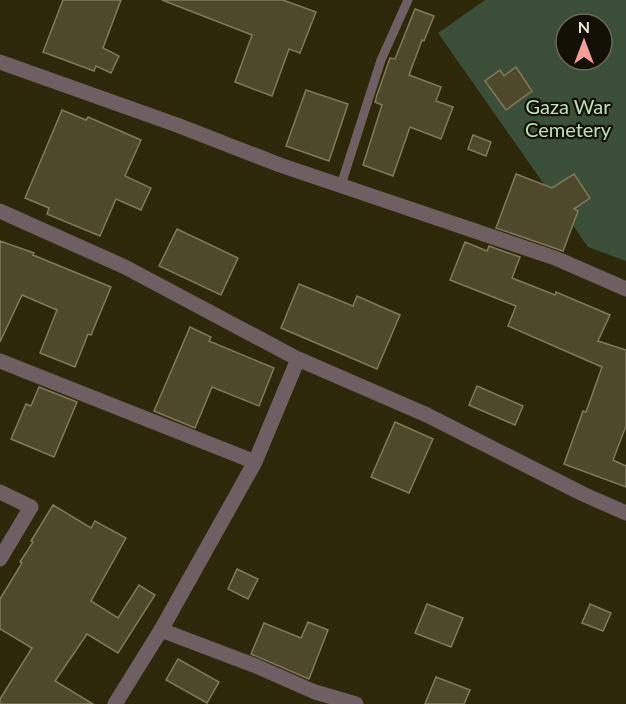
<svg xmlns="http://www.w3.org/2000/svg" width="626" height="704" font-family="Lato,sans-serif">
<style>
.green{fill:#3b4e38;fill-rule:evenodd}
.building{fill:#4e492a;stroke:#807a5a;stroke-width:1.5}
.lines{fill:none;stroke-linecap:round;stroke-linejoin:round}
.lane{stroke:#6e5f62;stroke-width:9}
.street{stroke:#6e5f62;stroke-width:15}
.labels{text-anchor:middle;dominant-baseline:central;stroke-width:4.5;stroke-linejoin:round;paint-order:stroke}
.park-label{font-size:20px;fill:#bce2b5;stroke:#131105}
</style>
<rect width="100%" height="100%" fill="#2d2809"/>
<!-- green -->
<path class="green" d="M485,0H626V261L588,247L438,33ZM566,24H602V60H566Z"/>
<!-- building -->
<g class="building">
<polygon points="63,0 121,0 103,48 119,56 111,73 96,66 94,71 43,52"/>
<polygon points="162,0 283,0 316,12 300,53 289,49 272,96 235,82 252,35"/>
<polygon points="415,9 434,16 424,41 422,40 409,75 441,87 436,101 453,107 441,139 410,127 393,176 363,165 382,105 375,102 377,95 390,58 395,59"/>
<polygon points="516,67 532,91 506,110 485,81 500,70 504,76"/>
<polygon points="306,90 348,104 329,161 286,146"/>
<polygon points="62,110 86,120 88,117 141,140 125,176 151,188 141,210 116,199 100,236 47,214 49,208 25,198"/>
<polygon points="473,135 491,142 486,156 468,149"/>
<polygon points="516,174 552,188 574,174 590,198 574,209 578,211 563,251 496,228"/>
<polygon points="177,229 238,258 221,295 159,266"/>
<polygon points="0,241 34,253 33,255 111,287 91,335 88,334 75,367 40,353 57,310 22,295 0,342"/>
<polygon points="465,242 487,251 489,246 520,257 512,278 555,295 556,292 610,315 598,341 626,350 626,426 613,460 626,466 626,487 564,464 583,411 586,412 602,367 508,326 516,306 450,280"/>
<polygon points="299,284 353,306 357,296 400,315 377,369 281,328"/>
<polygon points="190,327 211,337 209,341 274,368 259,406 212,387 195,428 154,411"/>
<polygon points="477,386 523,406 515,425 469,405"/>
<polygon points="39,387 77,402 54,457 11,439 26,404 31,406"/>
<polygon points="395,422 433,439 409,493 371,477"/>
<polygon points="53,505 91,528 95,521 126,538 91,601 118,618 139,585 155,595 118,653 87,634 55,681 93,704 0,704 0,699 32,648 0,629 0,599 22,563 20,562 33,542 31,541"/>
<polygon points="237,569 258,579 248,599 228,589"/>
<polygon points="427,604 463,618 451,647 415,633"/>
<polygon points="590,604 611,613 603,631 582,623"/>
<polygon points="308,622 328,630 309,679 251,654 264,623 301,638"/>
<polygon points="178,659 219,682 207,703 166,680"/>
<polygon points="436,677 470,690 464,704 425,704"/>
</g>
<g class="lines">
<!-- lane -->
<polyline class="lane" points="341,185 381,60 408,0"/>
<!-- street -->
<g class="street">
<polyline points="0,62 177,125 280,165 555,258 626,289"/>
<polyline points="0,211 125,267 298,359 427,415 583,494 626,513"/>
<polyline points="0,361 255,462"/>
<polyline points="0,492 31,507 0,559"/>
<polyline points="161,630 255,462 298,359"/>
<polyline points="115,704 161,630 256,666 315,692 356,704"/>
</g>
</g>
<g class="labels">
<!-- park labels -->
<g class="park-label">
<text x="568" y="106">Gaza War<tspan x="568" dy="23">Cemetery</tspan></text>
</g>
</g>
<!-- north arrow -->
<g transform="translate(584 42)"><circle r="28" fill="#131105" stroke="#6a6759" stroke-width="1.5"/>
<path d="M0-4.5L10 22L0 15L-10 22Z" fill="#f59b98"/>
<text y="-9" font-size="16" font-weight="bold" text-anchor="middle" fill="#ece9d7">N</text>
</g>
</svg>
